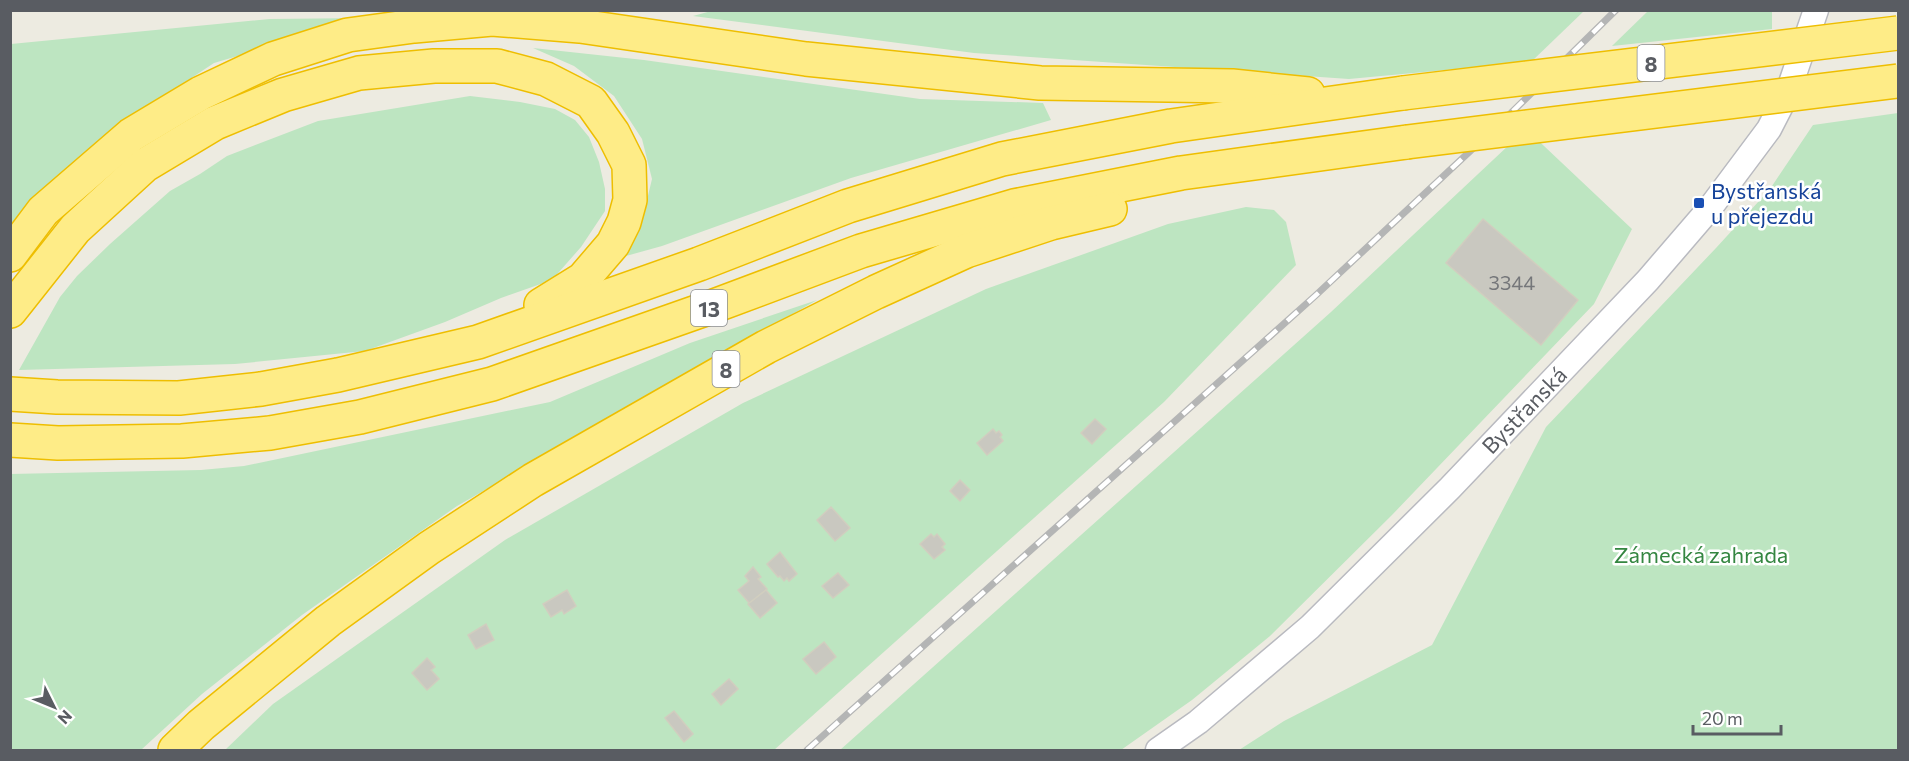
<svg xmlns="http://www.w3.org/2000/svg" width="1909" height="761" font-family="Commissioner,sans-serif">
<style>
.green{fill:#bde5c1}
.building{fill:#c9c8c0;stroke:#d1cebf;stroke-width:1.5}
.lines{fill:none;stroke-linecap:round;stroke-linejoin:round}
.street-casing{stroke:#b9bac0;stroke-width:27}
.highway-casing{stroke:#eebe00;stroke-width:36}
.street{stroke:#fff;stroke-width:24}
.highway{stroke:#feec87;stroke-width:33}
.rail-casing{stroke:#b4b5b5;stroke-width:7}
.rail{stroke:#fff;stroke-width:4.5;stroke-dasharray:14;stroke-linecap:butt}
.highway-bridge-casing{stroke:#eebe00;stroke-width:36;stroke-linecap:butt}
.highway-bridge{stroke:#feec87;stroke-width:33}
.transit-dot{fill:#1a4fb4;stroke:#fff;stroke-width:2}
.labels{text-anchor:middle;dominant-baseline:central;stroke-width:5;stroke-linejoin:round;paint-order:stroke}
.number-label{font-size:20px;fill:#75777a}
.shield{fill:#fff;stroke:#8b8d91;stroke-width:1.5}
.shield-label{font-size:21px;font-weight:bold;fill:#595c62}
.transit-label{font-size:22px;fill:#164399;stroke:#fff;text-anchor:start}
.street-label{font-size:22px;fill:#595c62;stroke:#fff}
.park-label{font-size:22px;fill:#348641;stroke:#fff}
</style>
<rect width="100%" height="100%" fill="#edebe1"/>
<!-- green -->
<g class="green">
<polygon points="715,10 1584,11 1531,62 1349,79 974,53 693,16"/>
<polygon points="1648,11 1772,11 1772,29 1612,46"/>
<polygon points="365,18 214,63 113,130 20,212 11,225 11,44 270,19"/>
<polygon points="533,48 644,60 920,99 1043,103 1051,120 851,178 662,246 626,256 640,229 652,179 642,139 614,96 574,66"/>
<polygon points="470,96 520,102 555,109 575,120 589,137 599,162 605,189 605,211 581,247 552,280 501,298 445,322 365,351 235,364 19,370 60,297 77,276 110,244 170,191 200,174 227,156 318,121"/>
<polygon points="1898,113 1898,750 1239,750 1284,721 1432,645 1546,427 1716,248 1770,189 1813,125"/>
<polygon points="1526,129 1632,229 1594,304 1392,515 1270,636 1192,700 1121,750 840,750 1331,312"/>
<polygon points="1246,207 1274,210 1286,222 1296,265 1164,402 774,750 225,750 273,704 505,540 743,403 986,289 1168,224"/>
<polygon points="817,300 457,506 302,615 202,694 141,750 11,750 10,474 201,470 244,466 550,402 690,343"/>
</g>
<!-- building -->
<g class="building">
<polygon points="1483,219 1578,300 1541,345 1446,263"/>
<polygon points="1095,419 1106,429 1092,444 1081,433"/>
<polygon points="993,429 996,433 999,431 1002,435 1000,437 1003,441 987,455 977,443"/>
<polygon points="960,480 970,490 960,501 950,491"/>
<polygon points="831,507 850,528 835,541 817,520"/>
<polygon points="931,534 934,537 937,534 945,544 942,547 945,550 934,559 920,544"/>
<polygon points="780,552 797,574 789,581 787,578 784,581 780,576 778,577 767,564"/>
<polygon points="753,567 761,577 758,579 767,589 750,604 738,590 749,581 745,576"/>
<polygon points="838,573 849,585 833,598 822,586"/>
<polygon points="567,590 576,606 564,614 562,610 551,617 543,604"/>
<polygon points="766,590 777,603 760,618 748,604"/>
<polygon points="486,624 494,640 476,649 468,635"/>
<polygon points="824,642 836,657 816,674 803,659"/>
<polygon points="427,658 435,667 431,670 439,679 427,690 412,673"/>
<polygon points="729,679 738,689 721,705 712,694"/>
<polygon points="674,711 693,734 684,742 665,718"/>
</g>
<g class="lines">
<defs>
<polyline id="street" points="1158,750 1198,722 1310,627 1450,488 1648,280 1710,208 1769,129 1788,92 1816,10"/>
<g id="highway">
<polyline points="10,255 43,211 131,135 201,93 273,59 348,35 414,26 492,19 580,26 806,59 1040,83 1232,86 1308,94"/>
<polyline points="10,311 75,229 145,165 215,123 283,95 359,73 434,66 497,66 546,79 591,102 613,133 629,165 630,200 624,222 613,244 583,279 541,305"/>
<polyline points="10,394 57,397 179,398 261,389 338,375 478,342 699,264 848,206 1002,159 1171,126 1403,93"/>
<polyline points="10,440 58,443 182,441 270,433 360,417 492,384 714,306 861,251 1014,206 1181,173 1407,142"/>
<polyline points="175,750 201,725 328,621 429,548 533,480 766,347 876,292 966,251 1051,223 1110,209"/>
</g>
</defs>
<!-- street casing -->
<use href="#street" class="street-casing"/>
<!-- highway casing -->
<use href="#highway" class="highway-casing"/>
<!-- street -->
<use href="#street" class="street"/>
<!-- highway -->
<use href="#highway" class="highway"/>
<defs>
<polyline id="rail" points="807,750 1315,296 1511,113 1616,10"/>
</defs>
<!-- rail casing -->
<use href="#rail" class="rail-casing"/>
<!-- rail -->
<use href="#rail" class="rail"/>
<defs>
<g id="highway-bridge">
<polyline points="1403,93 1898,33"/>
<polyline points="1407,142 1898,81"/>
</g>
</defs>
<!-- highway-bridge casing -->
<use href="#highway-bridge" class="highway-bridge-casing"/>
<!-- highway-bridge -->
<use href="#highway-bridge" class="highway-bridge"/>
</g>
<!-- markers -->
<rect class="transit-dot" x="1693" y="197" width="12" height="12" rx="3"/>
<g class="labels">
<!-- number labels -->
<g class="number-label">
<text x="1512" y="282">3344</text>
</g>
<!-- shield labels -->
<g class="shield">
<rect x="1637.5" y="45" width="27" height="36" rx="4.5"/>
<rect x="691" y="290" width="36" height="36" rx="4.5"/>
<rect x="712.5" y="351" width="27" height="36" rx="4.5"/>
</g>
<g class="shield-label">
<text x="1651" y="63">8</text>
<text x="709" y="308">13</text>
<text x="726" y="369">8</text>
</g>
<!-- transit labels -->
<g class="transit-label">
<text x="1711" y="190">Bystřanská<tspan x="1711" dy="25">u přejezdu</tspan></text>
</g>
<!-- street labels -->
<g class="street-label">
<text transform="translate(1524 410) rotate(-46)">Bystřanská</text>
</g>
<!-- park labels -->
<g class="park-label">
<text x="1701" y="554">Zámecká zahrada</text>
</g>
</g>
<!-- border -->
<rect width="1909" height="761" fill="none" stroke="#595c62" stroke-width="24"/>
<!-- north arrow -->
<g transform="translate(54 707) rotate(133)" stroke="#ffffff" stroke-width="4.5" paint-order="stroke">
<path d="M0-4.5L10 22L0 15L-10 22Z" fill="#595c62"/>
<text y="-9" font-size="16" font-weight="bold" text-anchor="middle" fill="#595c62">N</text>
</g>
<!-- scale -->
<path d="M1693 725v9h88v-9" fill="none" stroke="#595c62" stroke-width="3"/>
<text x="1702" y="725" font-size="18" fill="#595c62" stroke="#ffffff" stroke-width="4.5" paint-order="stroke">20 m</text>
</svg>
